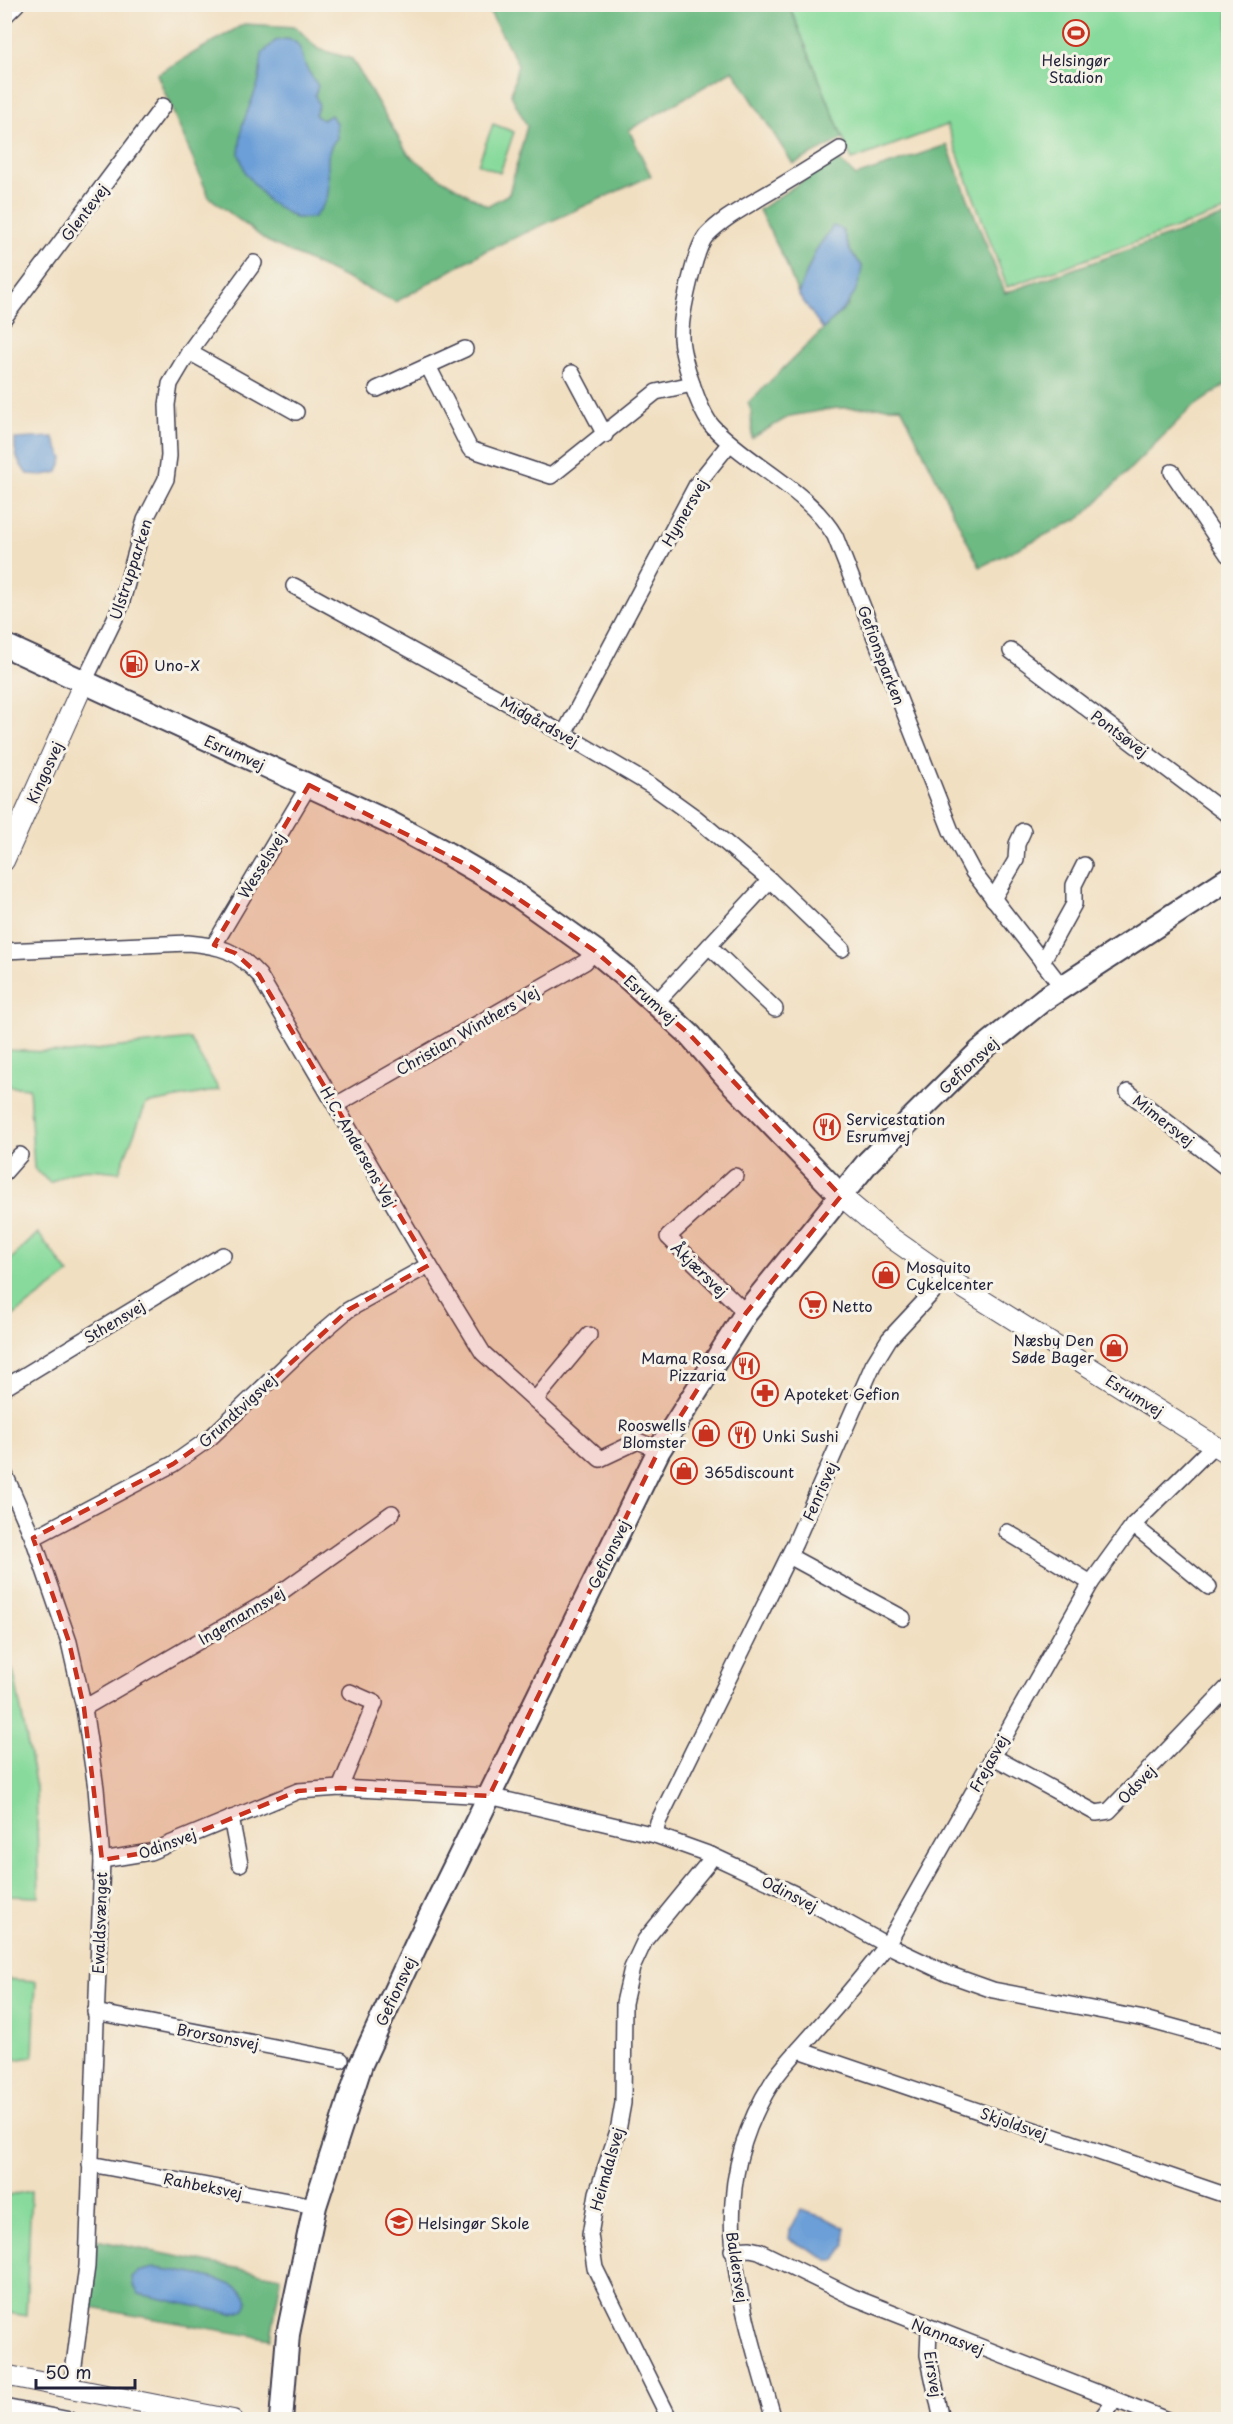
<svg xmlns="http://www.w3.org/2000/svg" width="1233" height="2424" font-family="'Playpen Sans',sans-serif">
<style>
.green{fill:#87da9b;stroke:#547e6b;stroke-width:1.5}
.forest{fill:#6dba83;stroke:#486e5f;stroke-width:1.5}
.water{fill:#6c9fd7;stroke:#476089;stroke-width:1.5}
.lines{fill:none;stroke-linecap:round;stroke-linejoin:round}
.minor-casing{stroke:#413e4f;stroke-width:18}
.tertiary-casing{stroke:#413e4f;stroke-width:22}
.secondary-casing{stroke:#413e4f;stroke-width:26}
.minor{stroke:#fff;stroke-width:15}
.tertiary{stroke:#fff;stroke-width:20}
.secondary{stroke:#fff;stroke-width:22}
.marked{fill:#c8321e;fill-opacity:0.2;stroke:#c8321e;stroke-width:4.5;stroke-dasharray:12 8;stroke-linejoin:round}
.labels{text-anchor:middle;dominant-baseline:central;stroke-width:6;stroke-linejoin:round;paint-order:stroke}
.poi-label{font-size:15px;fill:#22223b;stroke:#f7f3e8;text-anchor:start}
.street-label{font-size:15px;fill:#22223b;stroke:#f7f3e8}
</style>
<rect width="100%" height="100%" fill="#f7f3e8"/>
<filter id="ink" filterUnits="userSpaceOnUse"><feTurbulence type="fractalNoise" baseFrequency=".0167" numOctaves="2"/><feDisplacementMap in="SourceGraphic" scale="12" xChannelSelector="R" yChannelSelector="G"/><feConvolveMatrix kernelMatrix="1 2 1 2 8 2 1 2 1" color-interpolation-filters="sRGB"/></filter>
<filter id="wash" filterUnits="userSpaceOnUse"><feTurbulence type="fractalNoise" baseFrequency=".008" numOctaves="4" result="noise"/><feDisplacementMap in="SourceGraphic" scale="24" xChannelSelector="R" yChannelSelector="G"/><feGaussianBlur stdDeviation="1.35" result="paint"/><feColorMatrix in="noise" values="0 0 0 0 0 0 0 0 0 0 0 0 0 0 0 0 0 1.4 0 .05"/><feComposite in="paint" operator="in"/></filter>
<g filter="url(#wash)">
<rect width="100%" height="100%" fill="#f1dfc1"/>
<!-- green -->
<g class="green">
<polygon points="789,5 1228,5 1228,210 1007,287 947,125 852,160"/>
<polygon points="493,124 514,132 500,173 478,164"/>
<path d="M190,1039L219,1090L146,1104L119,1172C87,1168 79,1166 50,1183L34,1168L29,1088L5,1086V1050L69,1053Z"/>
<polygon points="38,1233 69,1274 5,1322 5,1265"/>
<polygon points="5,1652 14,1674 36,1787 39,1897 5,1896"/>
<polygon points="4,1979 36,1981 33,2057 5,2061"/>
<polygon points="31,2191 26,2316 5,2312 4,2196"/>
</g>
<!-- forest -->
<g class="forest">
<polygon points="486,5 789,5 843,139 793,164 733,70 629,130 651,176 483,252 396,302 267,241 209,197 157,74 244,24 296,27 318,49 352,59 408,154 440,178 487,206 509,194 527,126 511,95 518,64"/>
<polygon points="947,145 1005,293 1228,215 1228,383 1189,410 1082,517 980,567 901,407 837,408 790,416 752,438 751,410 748,403 848,305 862,266 850,251 842,229 816,250 798,294 785,261 759,210 837,158 856,176"/>
<polygon points="96,2240 281,2277 271,2339 91,2308"/>
</g>
<!-- water -->
<g class="water">
<path d="M286,39C302,41 300,52 305,65C308,72 314,79 318,86L315,95L319,105L315,115L322,120L331,115L336,123L337,138C320,156 333,177 327,198C324,206 318,212 313,218H296L269,202L246,174L239,154L242,126L259,81L262,54L275,41Z"/>
<path d="M833,226L842,229L850,251L862,266C859,296 844,309 823,329L798,294L816,250Z"/>
<path d="M53,437L63,459L58,472L44,475L27,474C18,462 14,454 15,439Z"/>
<polygon points="801,2210 826,2218 845,2228 846,2245 835,2260 828,2260 789,2239 790,2230"/>
<path d="M154,2268C161,2269 169,2270 177,2271C191,2273 254,2283 247,2305C244,2312 238,2312 232,2314L139,2294L133,2285L132,2277L138,2272Z"/>
</g>
</g>
<g filter="url(#ink)">
<g class="lines">
<defs>
<g id="minor">
<polyline points="4,17 17,4"/>
<path d="M840,149C813,166 786,183 758,199C740,210 721,220 706,236C695,249 681,314 681,333C680,353 699,412 713,427C750,466 807,489 835,536L951,831L973,872L1062,987"/>
<polyline points="4,318 163,106"/>
<polyline points="189,352 296,412"/>
<polyline points="428,366 470,449 551,476 656,392 692,384"/>
<polyline points="572,373 605,435"/>
<polyline points="377,389 465,349"/>
<polyline points="1172,472 1228,555"/>
<polyline points="294,586 564,734 652,786 695,817 770,880 842,949"/>
<polyline points="1011,651 1228,815"/>
<polyline points="84,682 120,608 145,520 166,479 169,456 167,405 170,384 189,352 254,263"/>
<polyline points="564,734 697,484 730,443"/>
<polyline points="993,899 1016,860 1017,844 1023,831"/>
<polyline points="214,945 309,785"/>
<polyline points="709,946 775,1009"/>
<path d="M4,951L188,943C221,946 236,950 259,975L423,1255L483,1353L600,1459L638,1441L659,1450"/>
<polyline points="1042,962 1074,904 1074,885 1084,865"/>
<polyline points="656,1003 770,880"/>
<polyline points="1128,1092 1228,1169"/>
<polyline points="336,1105 585,962 595,951"/>
<polyline points="4,1173 20,1155"/>
<polyline points="735,1176 668,1237 746,1313"/>
<polyline points="4,1388 223,1255"/>
<polyline points="535,1400 589,1335"/>
<polyline points="4,1472 33,1538 69,1642 84,1708 96,1788 102,1860 87,2266 71,2388"/>
<polyline points="1133,1525 1209,1587"/>
<polyline points="1007,1532 1091,1583"/>
<polyline points="33,1538 173,1464 210,1438 305,1347 348,1310 429,1265"/>
<polyline points="789,1556 903,1618"/>
<polyline points="84,1708 273,1598 392,1513"/>
<polyline points="992,1756 1096,1813 1109,1811 1228,1687"/>
<polyline points="340,1788 375,1703 350,1692"/>
<polyline points="231,1818 240,1864"/>
<polyline points="655,1835 658,1822 795,1543 873,1365 889,1339 947,1277"/>
<polyline points="102,1860 150,1852 298,1791 340,1788 489,1796 655,1835 711,1855 797,1895 887,1945 948,1974 993,1990 1144,2019 1228,2042"/>
<polyline points="95,2012 341,2060"/>
<polyline points="799,2050 1228,2196"/>
<polyline points="90,2164 315,2206"/>
<polyline points="732,2250 750,2249 759,2251 853,2297 1167,2420"/>
<polyline points="929,2329 928,2355 942,2420"/>
<polyline points="4,2407 70,2420"/>
<polyline points="670,2420 595,2268 590,2235 597,2193 618,2131 623,2103 624,2003 632,1968 645,1940 708,1863 711,1855"/>
<path d="M774,2420C741,2301 700,2195 773,2081C785,2063 803,2046 817,2029C841,2002 865,1974 887,1945L1091,1583L1133,1525L1214,1445"/>
<polyline points="1100,2420 1115,2400"/>
</g>
<g id="tertiary">
<polyline points="4,861 84,682"/>
<polyline points="841,1196 890,1237 960,1286 1228,1454"/>
<polyline points="4,2375 233,2420"/>
</g>
<g id="secondary">
<polyline points="4,645 390,823 446,853 511,891 595,951 630,980 690,1035 729,1080 841,1196"/>
<polyline points="281,2420 288,2334 315,2206 361,2064 416,1945 659,1450 746,1313 868,1162 980,1051 1044,999 1228,879"/>
</g>
</defs>
<!-- minor casing -->
<use href="#minor" class="minor-casing"/>
<!-- tertiary casing -->
<use href="#tertiary" class="tertiary-casing"/>
<!-- secondary casing -->
<use href="#secondary" class="secondary-casing"/>
<!-- minor -->
<use href="#minor" class="minor"/>
<!-- tertiary -->
<use href="#tertiary" class="tertiary"/>
<!-- secondary -->
<use href="#secondary" class="secondary"/>
</g>
</g>
<!-- marked area -->
<path class="marked" d="M309,785L473,868L595,951L690,1035L841,1196L746,1313L659,1450L489,1796L340,1788L298,1791L150,1852L102,1860L84,1708L69,1642L33,1538L173,1464L210,1438L348,1310L429,1265L259,975L235,953L214,945Z"/>
<!-- icons -->
<defs>
<symbol id="stadium-ring" viewBox="-11 -11 22 22"><circle r="9.5" fill="#f7f3e8" stroke="#c8321e" stroke-width="1.5"/><path d="M0-5a6.5 5 0 1 0 0 10a6.5 5 0 1 0 0-10ZM-3.5-1.8h7v3.6h-7Z" fill="#c8321e"/></symbol>
<symbol id="fuel-ring" viewBox="-11 -11 22 22"><circle r="9.5" fill="#f7f3e8" stroke="#c8321e" stroke-width="1.5"/><path d="M-5.5-6h7V0h2V4h1.3V-2.5L3-4.5l.8-.8L6-3V5H2.5V1h-1V6h-7ZM-4.2-4.7v3.2H.2V-4.7Z" fill="#c8321e"/></symbol>
<symbol id="restaurant-ring" viewBox="-11 -11 22 22"><circle r="9.5" fill="#f7f3e8" stroke="#c8321e" stroke-width="1.5"/><path d="M-5-6h1v4h1v-4h1v4h1v-4h1v5L-1.5 .5V6h-2V.5L-5-1ZM5-6V6H3V1.5H1.5Q1.5-4 5-6Z" fill="#c8321e"/></symbol>
<symbol id="shop-ring" viewBox="-11 -11 22 22"><circle r="9.5" fill="#f7f3e8" stroke="#c8321e" stroke-width="1.5"/><path d="M-5-2.5h2.3a2.7 3.5 0 0 1 5.4 0H5L5.5 6h-11ZM-1.5-2.5h3a1.5 2.3 0 0 0-3 0Z" fill="#c8321e"/></symbol>
<symbol id="supermarket-ring" viewBox="-11 -11 22 22"><circle r="9.5" fill="#f7f3e8" stroke="#c8321e" stroke-width="1.5"/><path d="M-6-5.5h2.5l.6 2H6L4.5 2H-2.5L-4.4-4H-6ZM-1.5 3.2a1.3 1.3 0 1 0 .1 0ZM3 3.2a1.3 1.3 0 1 0 .1 0Z" fill="#c8321e"/></symbol>
<symbol id="pharmacy-ring" viewBox="-11 -11 22 22"><circle r="9.5" fill="#f7f3e8" stroke="#c8321e" stroke-width="1.5"/><path d="M-2-6h4v4h4v4h-4v4h-4v-4h-4v-4h4Z" fill="#c8321e"/></symbol>
<symbol id="school-ring" viewBox="-11 -11 22 22"><circle r="9.5" fill="#f7f3e8" stroke="#c8321e" stroke-width="1.5"/><path d="M0-5L7-2L0 1L-7-2ZM-4 1L0 2.5L4 1V4Q0 6-4 4Z" fill="#c8321e"/></symbol>
</defs>
<g fill-rule="evenodd">
<use href="#stadium-ring" x="1061" y="18" width="30" height="30"/>
<use href="#fuel-ring" x="119" y="649" width="30" height="30"/>
<use href="#restaurant-ring" x="812" y="1112" width="30" height="30"/>
<use href="#shop-ring" x="871" y="1260" width="30" height="30"/>
<use href="#supermarket-ring" x="798" y="1290" width="30" height="30"/>
<use href="#shop-ring" x="1099" y="1333" width="30" height="30"/>
<use href="#restaurant-ring" x="731" y="1351" width="30" height="30"/>
<use href="#pharmacy-ring" x="750" y="1378" width="30" height="30"/>
<use href="#shop-ring" x="691" y="1418" width="30" height="30"/>
<use href="#restaurant-ring" x="727" y="1420" width="30" height="30"/>
<use href="#shop-ring" x="669" y="1456" width="30" height="30"/>
<use href="#school-ring" x="384" y="2207" width="30" height="30"/>
</g>
<g class="labels">
<!-- poi labels -->
<g class="poi-label">
<text x="1076" y="59" text-anchor="middle">Helsingør<tspan x="1076" dy="17">Stadion</tspan></text>
<text x="154" y="664">Uno-X</text>
<text x="846" y="1118">Servicestation<tspan x="846" dy="17">Esrumvej</tspan></text>
<text x="906" y="1266">Mosquito<tspan x="906" dy="17">Cykelcenter</tspan></text>
<text x="832" y="1305">Netto</text>
<text x="1094" y="1339" text-anchor="end">Næsby Den<tspan x="1094" dy="17">Søde Bager</tspan></text>
<text x="726" y="1357" text-anchor="end">Mama Rosa<tspan x="726" dy="17">Pizzaria</tspan></text>
<text x="784" y="1393">Apoteket Gefion</text>
<text x="686" y="1424" text-anchor="end">Rooswells<tspan x="686" dy="17">Blomster</tspan></text>
<text x="762" y="1435">Unki Sushi</text>
<text x="704" y="1471">365discount</text>
<text x="418" y="2222">Helsingør Skole</text>
</g>
<!-- street labels -->
<g class="street-label">
<text transform="translate(84 212) rotate(-53)">Glentevej</text>
<text transform="translate(684 512) rotate(-60)">Hymersvej</text>
<text transform="translate(130 569) rotate(-72)">Ulstrupparken</text>
<text transform="translate(882 655) rotate(69)">Gefionsparken</text>
<text transform="translate(540 721) rotate(29)">Midgårdsvej</text>
<text transform="translate(1120 733) rotate(37)">Pontsøvej</text>
<text transform="translate(235 752) rotate(24)">Esrumvej</text>
<text transform="translate(44 772) rotate(-66)">Kingosvej</text>
<text transform="translate(261 865) rotate(-58)">Wesselsvej</text>
<text transform="translate(651 999) rotate(42)">Esrumvej</text>
<text transform="translate(467 1030) rotate(-30)">Christian Winthers Vej</text>
<text transform="translate(968 1065) rotate(-43)">Gefionsvej</text>
<text transform="translate(1164 1120) rotate(38)">Mimersvej</text>
<text transform="translate(359 1146) rotate(60)">H.C. Andersens Vej</text>
<text transform="translate(700 1269) rotate(44)">Åkjærsvej</text>
<text transform="translate(114 1321) rotate(-31)">Sthensvej</text>
<text transform="translate(1135 1395) rotate(32)">Esrumvej</text>
<text transform="translate(237 1410) rotate(-43)">Grundtvigsvej</text>
<text transform="translate(819 1491) rotate(-66)">Fenrisvej</text>
<text transform="translate(608 1554) rotate(-64)">Gefionsvej</text>
<text transform="translate(241 1615) rotate(-31)">Ingemannsvej</text>
<text transform="translate(988 1763) rotate(-61)">Frejasvej</text>
<text transform="translate(1136 1784) rotate(-46)">Odsvej</text>
<text transform="translate(167 1843) rotate(-20)">Odinsvej</text>
<text transform="translate(790 1893) rotate(27)">Odinsvej</text>
<text transform="translate(99 1923) rotate(-88)">Ewaldsvænget</text>
<text transform="translate(395 1991) rotate(-65)">Gefionsvej</text>
<text transform="translate(218 2036) rotate(11)">Brorsonsvej</text>
<text transform="translate(1014 2123) rotate(19)">Skjoldsvej</text>
<text transform="translate(606 2169) rotate(-74)">Heimdalsvej</text>
<text transform="translate(203 2185) rotate(11)">Rahbeksvej</text>
<text transform="translate(738 2267) rotate(81)">Baldersvej</text>
<text transform="translate(948 2336) rotate(21)">Nannasvej</text>
<text transform="translate(934 2374) rotate(81)">Eirsvej</text>
</g>
</g>
<!-- margin -->
<rect width="1233" height="2424" fill="none" stroke="#f7f3e8" stroke-width="24"/>
<!-- scale -->
<path d="M36 2379v9h99v-9" fill="none" stroke="#22223b" stroke-width="3"/>
<text x="45" y="2379" font-size="18" fill="#22223b" stroke="#f7f3e8" stroke-width="4.5" paint-order="stroke">50 m</text>
</svg>
